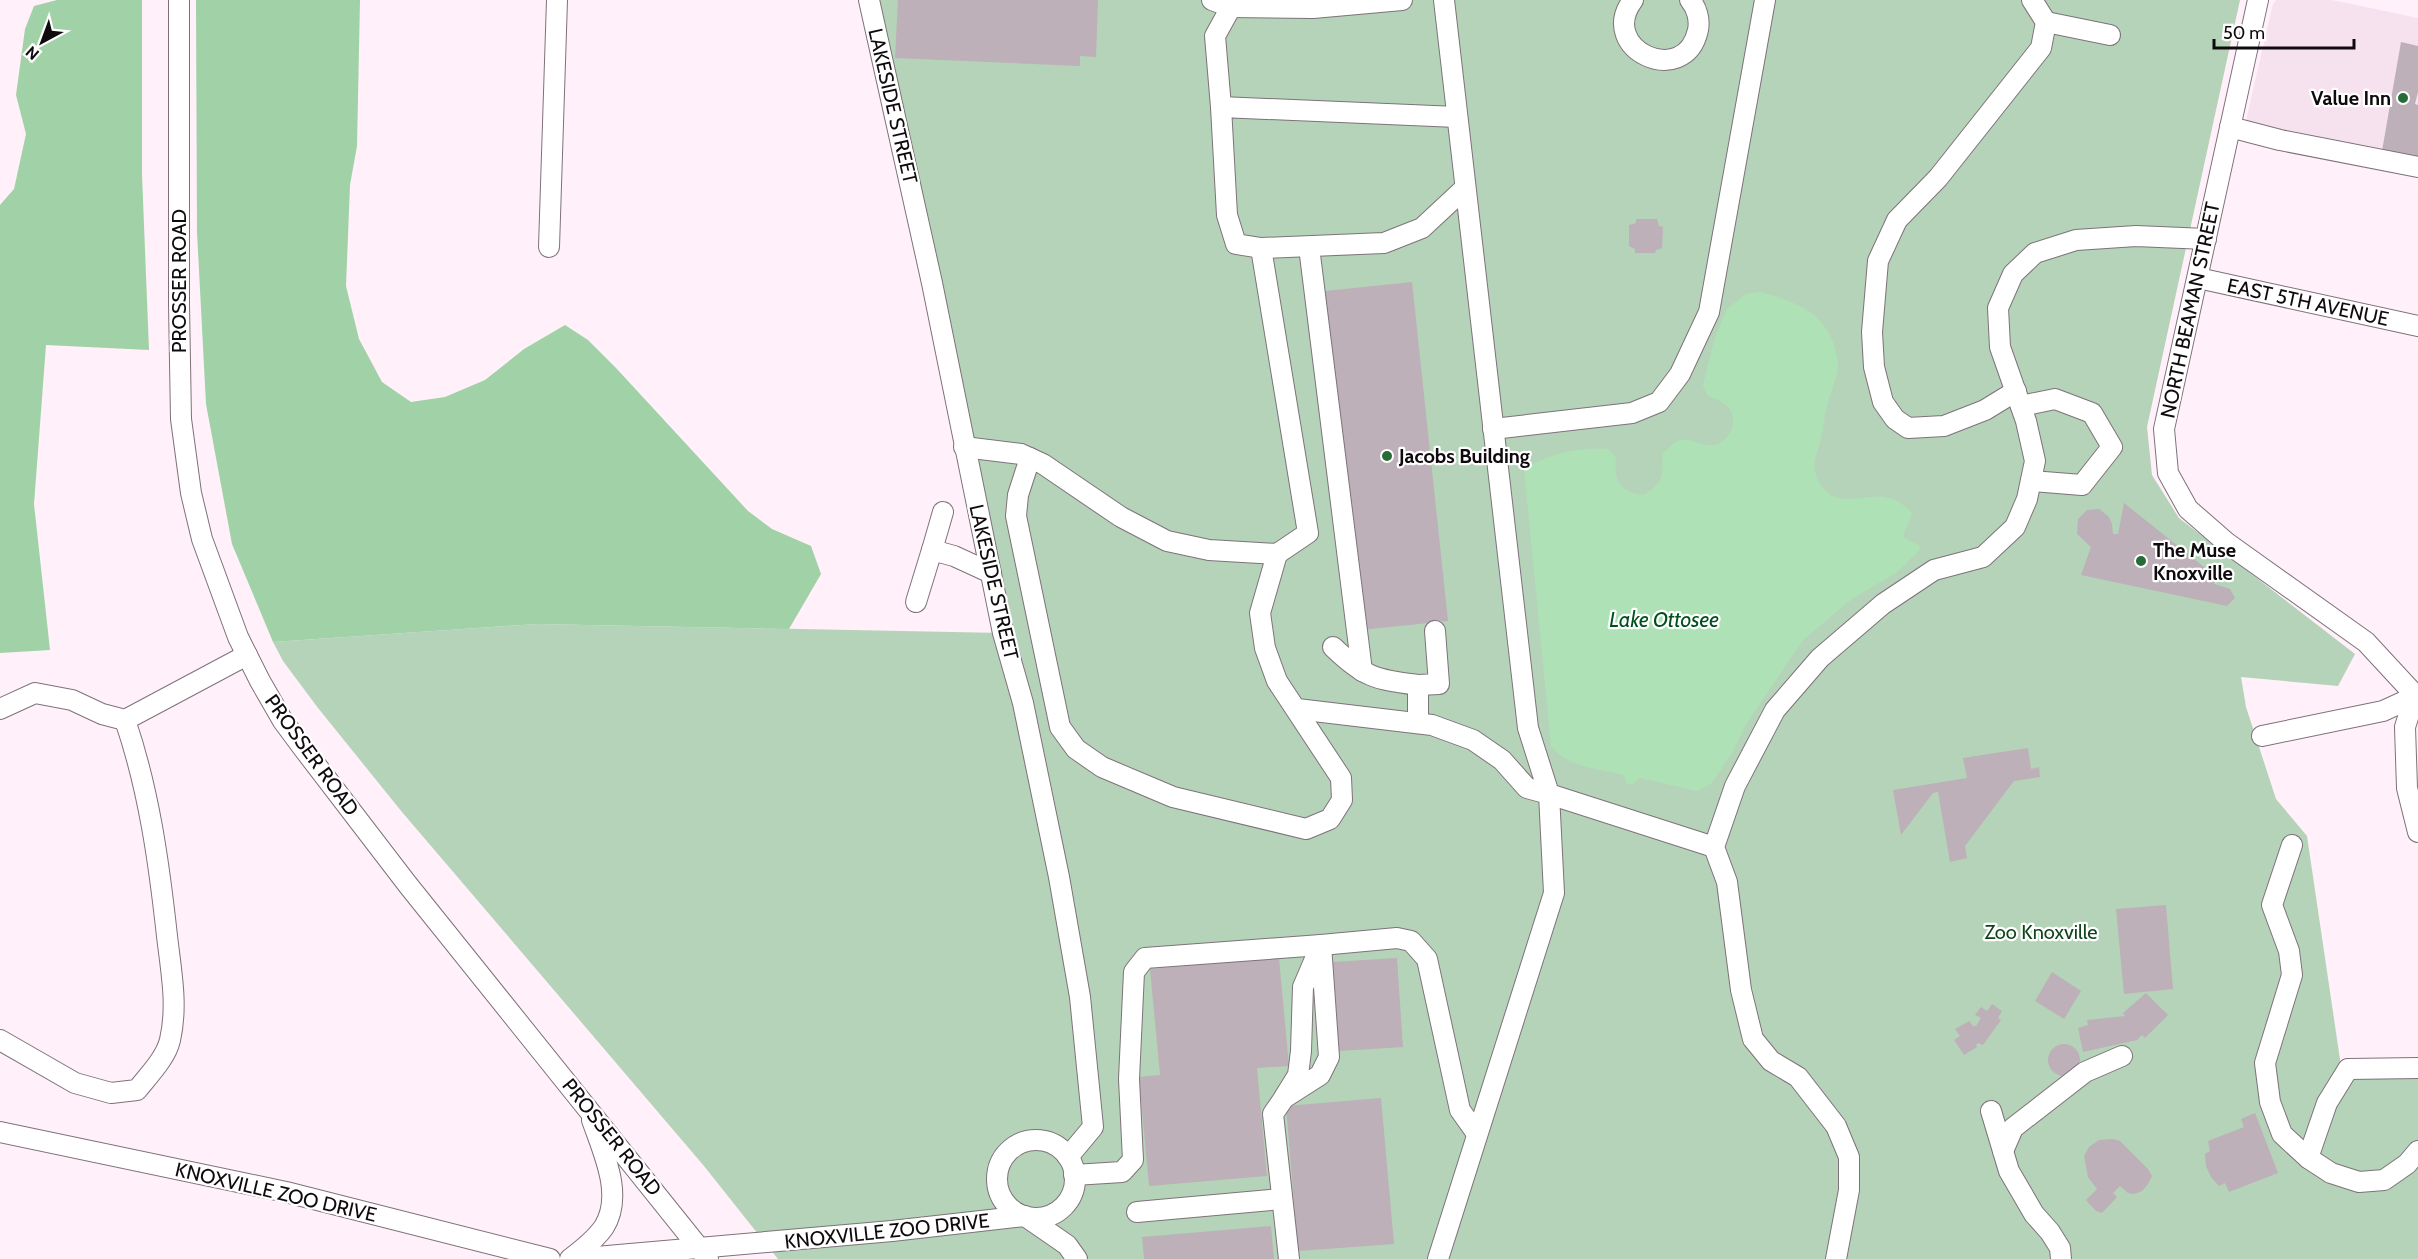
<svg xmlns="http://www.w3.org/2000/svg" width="2418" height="1259" font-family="Cabin,sans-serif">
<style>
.built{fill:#f6e1ef}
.green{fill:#b5d3b8}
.forest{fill:#a0d1a7}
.water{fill:#afe1b6}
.building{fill:#bdb0b9}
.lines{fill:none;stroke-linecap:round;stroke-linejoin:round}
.minor-casing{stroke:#7e727a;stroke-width:22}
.minor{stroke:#fff;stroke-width:20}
.poi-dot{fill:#276c37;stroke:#fff;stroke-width:2}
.labels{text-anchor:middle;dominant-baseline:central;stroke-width:4.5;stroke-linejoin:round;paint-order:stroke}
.poi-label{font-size:20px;font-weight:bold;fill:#0f0a0d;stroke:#fff;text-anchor:start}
.street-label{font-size:20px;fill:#0f0a0d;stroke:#fff}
.park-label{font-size:20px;fill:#0f451d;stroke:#fff}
.water-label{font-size:21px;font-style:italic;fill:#00501c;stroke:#fff}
</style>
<rect width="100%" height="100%" fill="#fff0fa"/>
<!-- built -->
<polygon class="built" points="2276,0 2332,0 2418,18 2418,167 2244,129 2273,4"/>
<!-- green -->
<polygon class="green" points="869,0 2240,0 2147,427 2152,475 2179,518 2355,654 2338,686 2241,677 2246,707 2276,799 2307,836 2342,1073 2418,1073 2418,1259 778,1259 704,1166 402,812 318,708 283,661 273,642 536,624 1003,633"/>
<!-- forest -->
<g class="forest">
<polygon points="57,0 142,0 142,175 149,350 46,345 34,504 50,650 0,653 0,205 14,189 26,134 16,95 25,29 34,6"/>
<polygon points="196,0 360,0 357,146 350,185 346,286 359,339 382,382 411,402 445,397 485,380 524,349 565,325 588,340 616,368 748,511 772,529 811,546 821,574 789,629 536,624 273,642 232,544 206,404 197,232"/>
</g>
<!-- water -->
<path class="water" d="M1759,292C1792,300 1826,312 1835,349C1836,354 1838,361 1838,367C1836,381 1830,393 1827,406C1824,417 1824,427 1821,438C1817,453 1810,467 1819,482C1835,512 1866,492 1889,498C1899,501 1905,506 1912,513C1910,522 1905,528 1903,537L1920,546L1919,551L1896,573L1853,598L1803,640L1746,724L1732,753L1711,784L1697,791L1640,778L1636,780L1634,785L1626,783L1624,775C1600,769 1566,767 1551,746L1524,468C1555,453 1573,447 1608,449L1616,458C1614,482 1619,492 1644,495C1664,482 1663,476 1662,454C1667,450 1672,444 1677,441C1690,436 1702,448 1715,445C1728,442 1738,424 1731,411C1726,402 1715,399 1707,395L1703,385L1715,337L1727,309L1746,294Z"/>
<!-- building -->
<g class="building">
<polygon points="898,0 1098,0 1096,57 1080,56 1080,66 895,58"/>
<polygon points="2401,42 2418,46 2418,92 2415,104 2418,105 2418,159 2382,151"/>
<polygon points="1636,219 1657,219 1659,226 1663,227 1662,248 1656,250 1655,253 1635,253 1635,249 1629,246 1629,225 1636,223"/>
<polygon points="1412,282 1448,621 1361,630 1325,291"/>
<polygon points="2124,503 2214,575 2214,584 2230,589 2235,598 2227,606 2081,575 2091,547 2077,534 2078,519 2087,510 2099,509 2109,517 2112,524 2113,534 2118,534"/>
<polygon points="2028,748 2031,769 2039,767 2040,777 2014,781 1965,846 1967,858 1950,862 1938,792 1933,793 1901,835 1893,790 1967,778 1963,758"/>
<polygon points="2166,905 2173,989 2124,994 2116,909"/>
<polygon points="1279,958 1289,1066 1257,1068 1267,1176 1149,1186 1139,1077 1160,1075 1150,969"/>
<polygon points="1397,958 1403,1047 1339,1051 1333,962"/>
<polygon points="2052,972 2081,991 2064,1019 2035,1001"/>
<polygon points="2146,993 2168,1015 2145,1038 2142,1035 2137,1040 2083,1052 2078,1028 2088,1025 2087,1020 2125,1016 2123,1013"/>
<polygon points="1992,1004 2002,1011 1998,1018 2001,1020 1983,1045 1978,1043 1976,1045 1977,1047 1964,1055 1954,1040 1960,1036 1955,1029 1969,1021 1973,1026 1976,1026 1981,1018 1975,1015 1981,1007 1987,1011"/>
<circle cx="2064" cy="1060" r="16"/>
<polygon points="1381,1098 1394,1244 1298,1251 1286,1106"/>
<polygon points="2255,1113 2278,1173 2229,1192 2225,1183 2219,1186 2211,1177 2206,1166 2205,1154 2210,1151 2208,1141 2244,1127 2241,1119"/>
<polygon points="2113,1139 2120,1141 2148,1169 2152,1176 2148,1184 2142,1191 2134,1194 2128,1193 2120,1186 2113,1193 2117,1197 2102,1213 2096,1211 2086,1200 2097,1189 2088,1177 2084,1156 2089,1147 2099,1140"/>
<polygon points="1271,1226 1274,1259 1144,1259 1142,1237"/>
</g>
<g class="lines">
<defs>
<g id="minor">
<polyline points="179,0 179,305 181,419 191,493 202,539 238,637 260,681 283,721 303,748 408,885 708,1259"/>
<polyline points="869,0 932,283 1003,633 1023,703 1059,877 1080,997 1093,1127 1068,1157"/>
<polyline points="1212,0 1231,7 1313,8 1402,0"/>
<polyline points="1444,0 1528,728 1549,794 1714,847"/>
<path d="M1633,0C1596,49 1685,90 1698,30C1700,20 1697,8 1690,0"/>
<polyline points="2258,0 2164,429 2168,473 2188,509 2227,543 2366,642 2415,695 2405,727 2407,788 2418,832"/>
<polyline points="2046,22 2110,35"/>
<polyline points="1221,107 1215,36 1231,7"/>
<polyline points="2230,127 2280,140 2418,167"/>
<polyline points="549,247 557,0"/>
<polyline points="1309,247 1362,671"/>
<polyline points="1261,248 1236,244 1227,215 1221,107 1457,117"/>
<polyline points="2198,278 2418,326"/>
<polyline points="2016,391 1985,410 1944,426 1908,428 1895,419 1883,402 1874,367 1872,332 1878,261 1897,220 1938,178 2041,48 2046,22 2032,0"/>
<polyline points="2021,406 2055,399 2092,413 2112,447 2082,485 2031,481"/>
<polyline points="1493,429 1632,413 1659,402 1680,374 1709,312 1765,0"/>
<polyline points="964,447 1021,454 1043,464 1121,517 1167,541 1209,550 1277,554 1308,533 1261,248 1384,243 1422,228 1465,188"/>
<polyline points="1030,458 1018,495 1016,516 1060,727 1076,749 1102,767 1173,797 1306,829 1330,819 1342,800 1341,778 1277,681 1265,648 1260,613 1277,554"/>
<polyline points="932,550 943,512"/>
<polyline points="916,602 932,550 954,556 991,573"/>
<path d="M1333,647C1365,678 1375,679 1418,685V723"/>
<polyline points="1418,685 1439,684 1435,631"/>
<polyline points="0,709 35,693 72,700 102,714 125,720 247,655"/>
<polyline points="1297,709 1432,725 1473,740 1502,760 1527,788 1549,794 1554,893 1438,1259"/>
<polyline points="2262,736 2383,711 2418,695"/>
<polyline points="2292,845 2272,905 2289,951 2292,975 2265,1063 2270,1102 2282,1134 2308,1158 2331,1173 2359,1182 2384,1180 2407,1164 2418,1151"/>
<path d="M0,1040L75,1083L111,1093L137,1090C148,1076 166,1058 170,1040C178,1005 171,971 167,936C159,863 149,790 125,720"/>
<polyline points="1285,1096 1298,1075 1301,1051 1303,987 1321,945 1397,938 1411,941 1427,959 1460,1110 1477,1134"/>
<polyline points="1991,1111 2009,1171 2034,1214 2050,1232 2060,1248 2061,1259"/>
<polyline points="0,1132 286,1192 550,1259"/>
<circle cx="1036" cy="1179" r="39"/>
<polyline points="2003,1151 2013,1128 2085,1072 2122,1056"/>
<polyline points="2308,1158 2327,1103 2348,1069 2418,1068"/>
<polyline points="1074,1175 1122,1172 1133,1160 1129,1079 1134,972 1145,958 1321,945 1329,1057 1320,1075 1284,1098 1273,1114 1289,1259"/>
<polyline points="1137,1212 1282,1199"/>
<path d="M570,1259C582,1250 595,1240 604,1227C624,1195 603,1152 592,1120"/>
<polyline points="573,1259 892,1231 1025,1216 1067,1245 1077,1259"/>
<polyline points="1836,1259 1849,1190 1849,1157 1836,1126 1798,1077 1771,1061 1753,1039 1741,990 1727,882 1714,847 1735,786 1775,710 1820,658 1883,604 1934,570 1983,557 2015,527 2027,499 2035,461 2026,421 2000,347 1998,308 2013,274 2035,253 2076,240 2136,236 2206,239"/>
</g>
</defs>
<!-- minor casing -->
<use href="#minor" class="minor-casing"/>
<!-- minor -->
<use href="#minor" class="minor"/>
</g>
<!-- markers -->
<g class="poi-dot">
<circle cx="2403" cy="98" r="6"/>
<circle cx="1387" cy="456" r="6"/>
<circle cx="2141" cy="561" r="6"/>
</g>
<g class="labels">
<!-- poi labels -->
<g class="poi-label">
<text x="2391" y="98" text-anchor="end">Value Inn</text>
<text x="1399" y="456">Jacobs Building</text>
<text x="2153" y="550">The Muse<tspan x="2153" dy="23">Knoxville</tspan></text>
</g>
<!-- street labels -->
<g class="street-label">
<text transform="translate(893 106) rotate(77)">LAKESIDE STREET</text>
<text transform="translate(179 281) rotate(-90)">PROSSER ROAD</text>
<text transform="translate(2308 302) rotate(12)">EAST 5TH AVENUE</text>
<text transform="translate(2190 310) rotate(-78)">NORTH BEAMAN STREET</text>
<text transform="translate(994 582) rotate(77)">LAKESIDE STREET</text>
<text transform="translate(312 755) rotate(54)">PROSSER ROAD</text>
<text transform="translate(612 1137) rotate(51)">PROSSER ROAD</text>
<text transform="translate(276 1192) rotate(13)">KNOXVILLE ZOO DRIVE</text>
<text transform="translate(887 1231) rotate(-6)">KNOXVILLE ZOO DRIVE</text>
</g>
<!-- park labels -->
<g class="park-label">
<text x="2041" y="932">Zoo Knoxville</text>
</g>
<!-- water labels -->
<g class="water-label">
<text x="1664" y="619">Lake Ottosee</text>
</g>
</g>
<!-- north arrow -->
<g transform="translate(42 42) rotate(221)" stroke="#ffffff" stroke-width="4.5" paint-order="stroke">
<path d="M0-4.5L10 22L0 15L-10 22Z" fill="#0f0a0d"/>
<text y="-9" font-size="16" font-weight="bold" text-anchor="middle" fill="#0f0a0d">N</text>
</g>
<!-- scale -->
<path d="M2214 39v9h140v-9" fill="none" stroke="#0f0a0d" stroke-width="3"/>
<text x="2223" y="39" font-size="18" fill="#0f0a0d" stroke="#ffffff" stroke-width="4.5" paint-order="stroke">50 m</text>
</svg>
